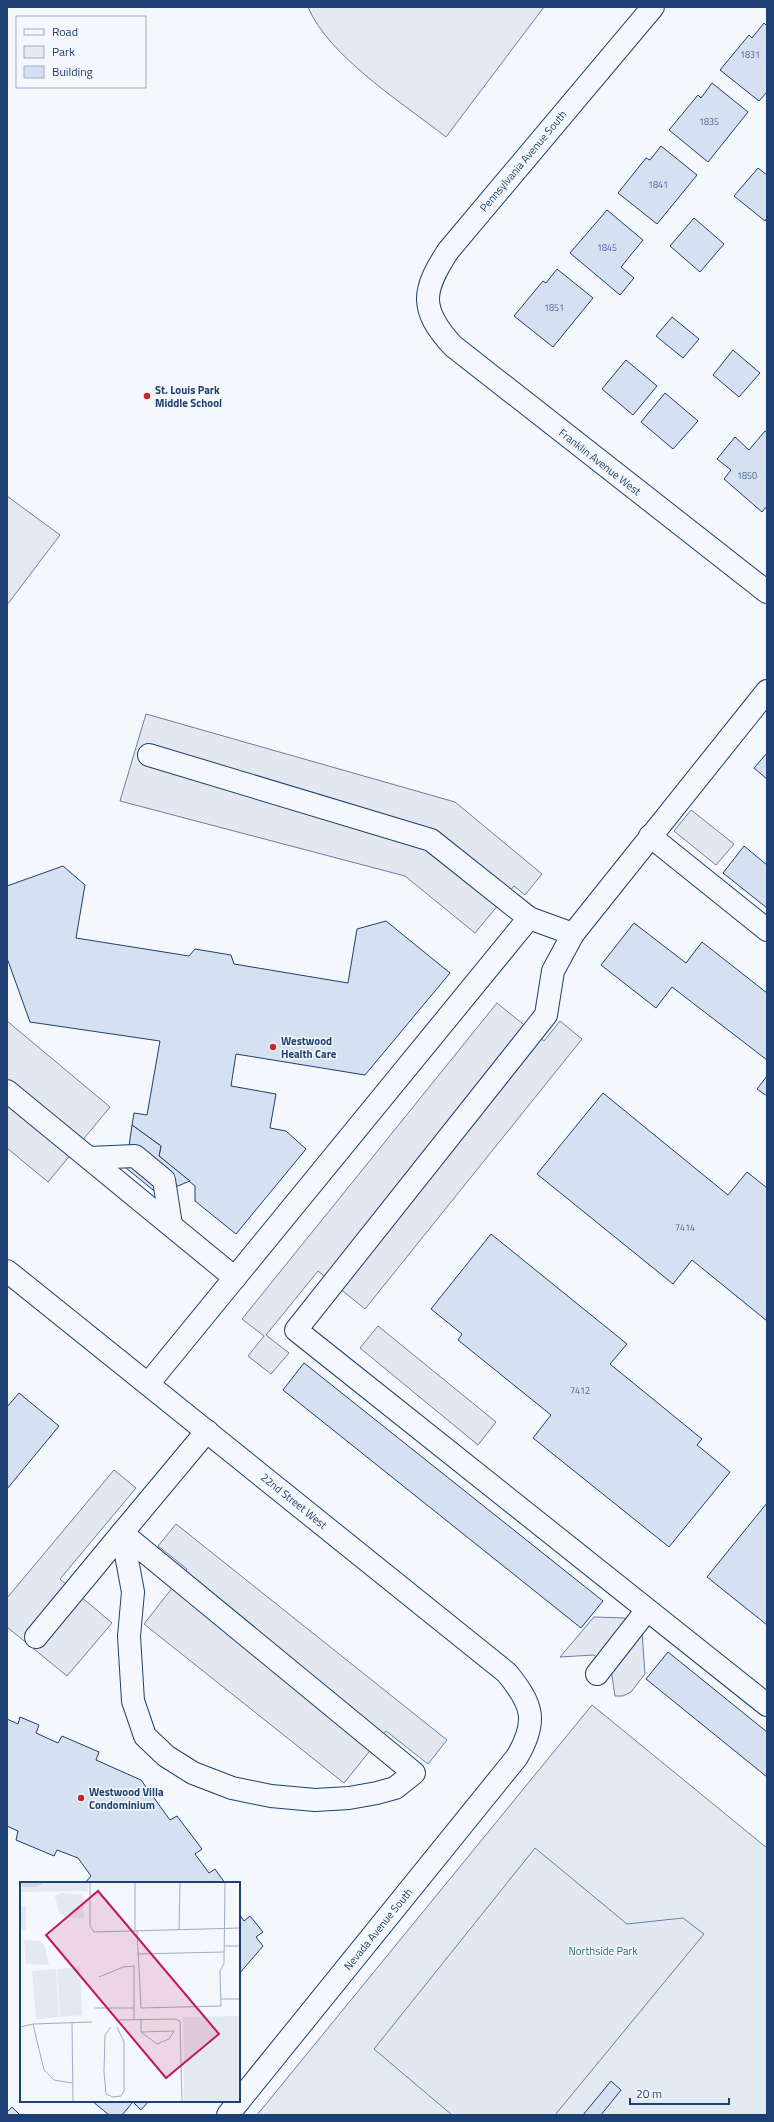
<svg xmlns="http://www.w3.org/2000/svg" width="774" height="2122" font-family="'Titillium Web',sans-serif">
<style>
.green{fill:#e3e9f0;stroke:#687fa3}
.parking{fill:#e3e8f0;stroke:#687fa3}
.building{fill:#d5e0f0;stroke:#1d3f73}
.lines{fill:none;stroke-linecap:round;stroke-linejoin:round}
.minor-casing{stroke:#1d3f73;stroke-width:24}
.minor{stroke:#f4f7fb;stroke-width:22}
.poi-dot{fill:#c62828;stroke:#f4f7fb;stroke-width:1.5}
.labels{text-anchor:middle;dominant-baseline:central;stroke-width:3;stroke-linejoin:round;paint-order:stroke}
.number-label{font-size:9px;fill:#4b6792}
.street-label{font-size:11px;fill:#1d3f73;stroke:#f4f7fb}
.poi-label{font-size:11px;font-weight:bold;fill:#1d3f73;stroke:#f4f7fb;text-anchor:start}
.park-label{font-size:11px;fill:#2c6c60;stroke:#f4f7fb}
.inset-road{fill:none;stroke:#9eadc5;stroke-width:1}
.view{fill:#c2185b;fill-opacity:0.15;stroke:#c2185b;stroke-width:2}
.inset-edge{fill:none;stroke:#1d3f73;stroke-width:2}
</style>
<rect width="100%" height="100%" fill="#f4f7fb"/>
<!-- green -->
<g class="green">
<path d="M308,7H544L446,137C404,104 328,56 308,7Z"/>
<polygon points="7,496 60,535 7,605"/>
<polygon points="592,1705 767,1848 767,2115 257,2115"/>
</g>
<!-- parking -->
<g class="parking">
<polygon points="146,714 455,802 542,874 525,895 514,886 475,933 405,876 120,801"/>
<polygon points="691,810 734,844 716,865 674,831"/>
<polygon points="497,1003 544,1041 560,1021 582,1039 365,1309 318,1271 266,1335 289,1353 271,1374 248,1356 264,1336 242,1319"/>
<polygon points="7,1021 110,1107 48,1182 7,1148"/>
<polygon points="378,1326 496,1422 478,1445 360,1348"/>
<polygon points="114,1470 136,1488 60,1579 112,1623 67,1676 7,1627 7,1598"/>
<polygon points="176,1524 447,1740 428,1764 386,1731 344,1783 144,1624 187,1569 158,1546"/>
<polygon points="594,1617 625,1618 642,1632 645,1674 631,1692 623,1696 615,1696 611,1669 594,1655 560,1657"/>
<polygon points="535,1848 627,1924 683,1918 704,1934 555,2115 452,2115 374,2049"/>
</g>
<!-- building -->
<g class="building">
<polygon points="764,23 767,26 767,92 759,101 720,70 749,35 752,38"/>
<polygon points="712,83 748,112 708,162 669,130 698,95 701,98"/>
<polygon points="661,146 697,175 657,224 618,193 646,158 650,160"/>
<polygon points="758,168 767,175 767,218 765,221 734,196"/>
<polygon points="607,210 643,240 621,267 634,278 620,295 570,253"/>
<polygon points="694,218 724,244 700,272 670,246"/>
<polygon points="557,269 593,298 553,347 514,316 543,281 546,283"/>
<polygon points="672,317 699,339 683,358 656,336"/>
<polygon points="733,350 760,373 739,397 713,375"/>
<polygon points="626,360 657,386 633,415 602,389"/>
<polygon points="665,393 698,421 673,449 641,422"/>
<polygon points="765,431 767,432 767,506 762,512 724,479 731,470 717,459 735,437 749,450"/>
<polygon points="767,753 767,779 754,768"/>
<polygon points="744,846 767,865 767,908 723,873"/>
<polygon points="63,866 85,885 76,938 189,956 195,949 231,955 234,964 348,983 357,929 386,921 450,973 365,1075 236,1054 231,1086 276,1094 270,1128 286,1131 306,1149 236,1234 195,1201 195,1186 159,1156 161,1146 132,1125 134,1113 147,1115 160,1041 30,1022 7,958 7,886"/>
<polygon points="634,923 686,963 702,942 767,993 767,1060 672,987 656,1008 601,965"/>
<polygon points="767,1076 767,1096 757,1089"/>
<polygon points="603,1093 728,1195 747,1172 767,1188 767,1321 692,1260 673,1284 537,1174"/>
<polygon points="132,1125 161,1146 159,1156 190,1181 158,1194 126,1168"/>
<polygon points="491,1234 627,1344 610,1364 702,1439 697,1445 730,1472 669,1547 533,1438 551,1415 458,1340 462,1334 431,1309"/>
<polygon points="304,1363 603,1601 581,1628 283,1390"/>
<polygon points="19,1393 59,1426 7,1489 7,1407"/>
<polygon points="767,1503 767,1625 707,1577"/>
<polygon points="668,1652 767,1732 767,1777 646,1679"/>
<polygon points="20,1717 39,1725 36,1733 58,1743 62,1736 99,1752 96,1760 141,1780 170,1820 177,1816 202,1849 195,1854 209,1873 215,1869 225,1883 85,1883 91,1876 78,1858 57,1850 54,1856 16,1840 18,1831 7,1826 7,1719 18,1724"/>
<polygon points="239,1914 244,1921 250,1916 263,1932 256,1937 263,1946 239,1974"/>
<polygon points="611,2081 621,2090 601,2115 583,2115"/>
<polygon points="92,2101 149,2101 141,2110 133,2102 122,2115 109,2115"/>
<polygon points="12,2107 20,2115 7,2115 7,2112"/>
</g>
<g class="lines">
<defs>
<g id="minor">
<path d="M653,7L448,251C422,291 419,309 453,346L767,592"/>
<polyline points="767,691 573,934 553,971 546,1015 296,1330 767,1705"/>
<polyline points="149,755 431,840 529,918 573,934"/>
<polyline points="650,836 767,930"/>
<polyline points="7,1091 235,1278"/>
<polyline points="89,1158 135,1156 164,1180 171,1225"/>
<path d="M7,1271L507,1673C533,1705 538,1721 517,1757L239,2101"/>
<polyline points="148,1384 529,918"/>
<polyline points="122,1533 133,1592 129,1636 133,1701 145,1736 166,1756 193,1773 232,1788 271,1796 315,1800 349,1798 377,1793 395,1788 414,1773 122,1533 207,1431"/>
<polyline points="36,1637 122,1533"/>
<polyline points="597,1674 647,1610"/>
<polyline points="228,2115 239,2101"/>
</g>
</defs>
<!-- minor casing -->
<use href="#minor" class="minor-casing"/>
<!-- minor -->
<use href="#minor" class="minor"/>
</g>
<!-- markers -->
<g class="poi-dot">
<circle cx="147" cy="396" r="4"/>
<circle cx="273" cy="1047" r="4"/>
<circle cx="81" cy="1798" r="4"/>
</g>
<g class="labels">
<!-- number labels -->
<g class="number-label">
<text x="750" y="54">1831</text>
<text x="709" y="121">1835</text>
<text x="658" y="184">1841</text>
<text x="607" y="247">1845</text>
<text x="554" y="307">1851</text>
<text x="747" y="475">1850</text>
<text x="685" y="1227">7414</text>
<text x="580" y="1390">7412</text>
</g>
<!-- street labels -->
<g class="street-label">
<text transform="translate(523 161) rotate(-50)">Pennsylvania Avenue South</text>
<text transform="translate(600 462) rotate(38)">Franklin Avenue West</text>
<text transform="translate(294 1501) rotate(39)">22nd Street West</text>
<text transform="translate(378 1929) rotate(-51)">Nevada Avenue South</text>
</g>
<!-- poi labels -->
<g class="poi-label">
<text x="155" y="390">St. Louis Park<tspan x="155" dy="13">Middle School</tspan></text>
<text x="281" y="1041">Westwood<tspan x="281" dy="13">Health Care</tspan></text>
<text x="89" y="1792">Westwood Villa<tspan x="89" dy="13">Condominium</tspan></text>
</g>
<!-- park labels -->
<g class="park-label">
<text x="603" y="1951">Northside Park</text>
</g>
</g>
<!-- overview -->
<g transform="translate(20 1882)">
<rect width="220" height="220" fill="#f4f7fb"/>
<path d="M0,0H68V9L0,10ZM42,11L62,13L64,36H47L39,30L35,14ZM0,24H6V48H0ZM4,58L19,59L25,64L29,83L6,82ZM60,85L62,133L40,135L37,87ZM36,87L39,135L16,137L12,89ZM220,134V220H164L163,135Z" fill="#e3e9f0"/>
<path d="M0,0H26L16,5H4Z" fill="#cfd7e4"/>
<path class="inset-road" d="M70,0V44L74,50L220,46M159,48L160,0M115,49V0M117,49L121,126L201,124L200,89L204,81L205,0M204,64H220M117,72L204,70M114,85V138M79,95L103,85L115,84M201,117H220M75,126H114M95,138L155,137L160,139L162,220M121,138V150L154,149L149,157L137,162L121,150M52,141L53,220M13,142L24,188L34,198L52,201M0,145L13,142L72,140M91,145L85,153L84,190L86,212L93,215L101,214L104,209V160L97,145"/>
<path class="view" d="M78,9L199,152L146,196L26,53Z"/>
<rect width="220" height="220" class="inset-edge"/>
</g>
<!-- border -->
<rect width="774" height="2122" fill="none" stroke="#1d3f73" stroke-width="16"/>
<!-- legend -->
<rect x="16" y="16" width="130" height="72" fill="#f4f7fb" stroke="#9eadc5"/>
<rect x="24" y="29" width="20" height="6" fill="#f4f7fb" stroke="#9eadc5"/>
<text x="52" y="36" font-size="12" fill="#1d3f73">Road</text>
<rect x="24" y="46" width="20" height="12" fill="#e3e9f0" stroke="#9eadc5"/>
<text x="52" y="56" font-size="12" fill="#1d3f73">Park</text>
<rect x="24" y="66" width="20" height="12" fill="#d5e0f0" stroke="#9eadc5"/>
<text x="52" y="76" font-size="12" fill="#1d3f73">Building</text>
<!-- scale -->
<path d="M630 2098v6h99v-6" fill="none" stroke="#1d3f73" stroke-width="2"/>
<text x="636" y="2098" font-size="12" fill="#1d3f73" stroke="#f4f7fb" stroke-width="3" paint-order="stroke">20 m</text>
</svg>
